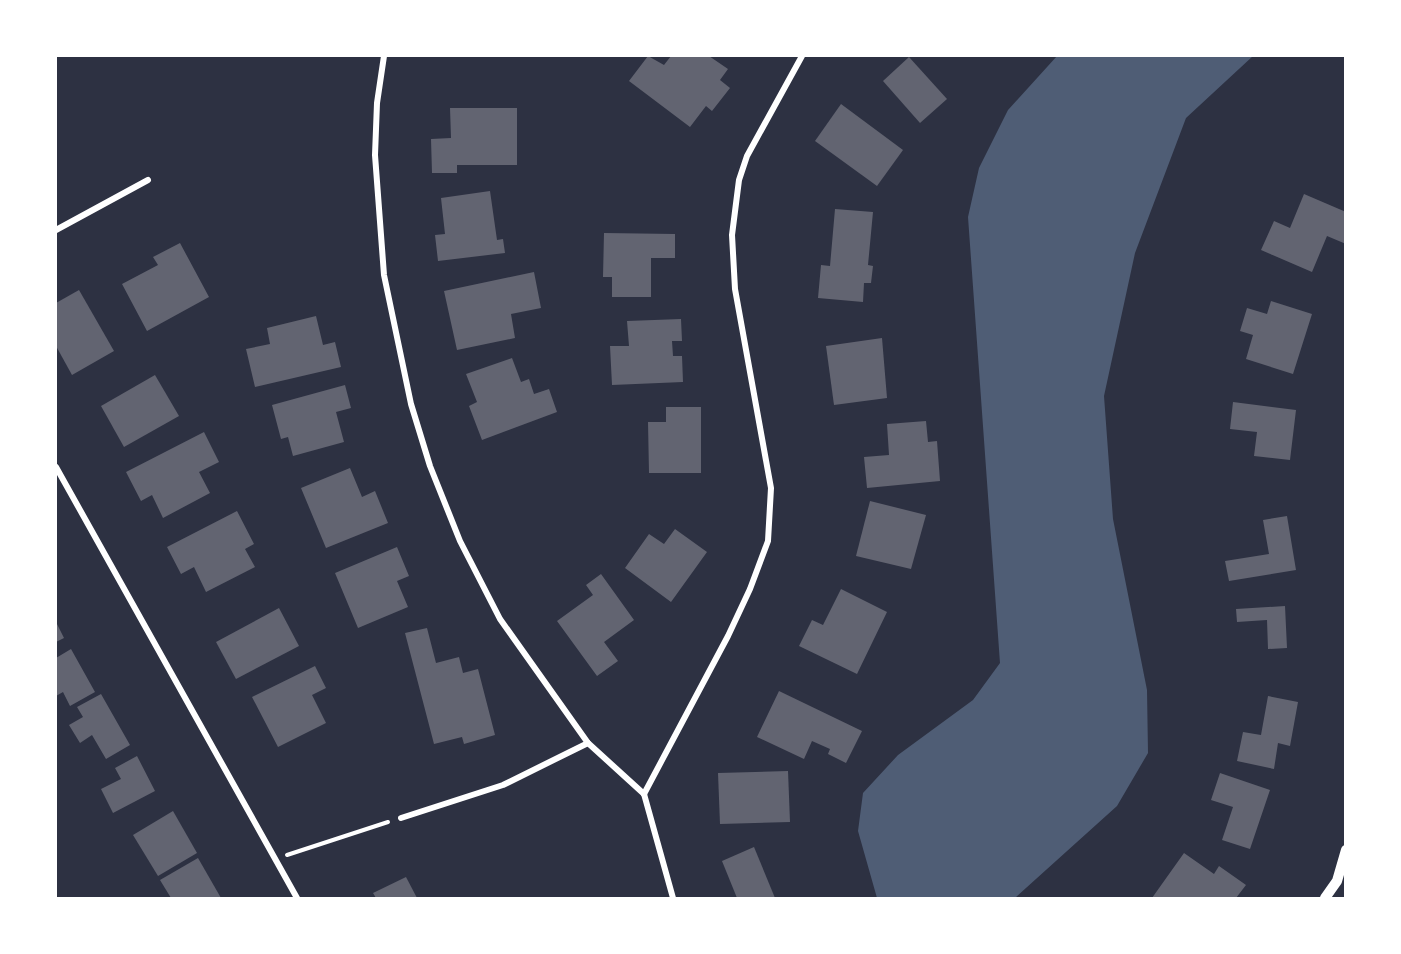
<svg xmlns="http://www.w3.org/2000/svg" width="1401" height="954" font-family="'Open Sans',sans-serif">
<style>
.water{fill:#4f5d75}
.building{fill:#626471}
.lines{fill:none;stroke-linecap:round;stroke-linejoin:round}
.path{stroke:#fff;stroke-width:4}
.minor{stroke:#fff;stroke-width:6}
.tertiary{stroke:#fff;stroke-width:10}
</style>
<rect width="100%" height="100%" fill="#2d3142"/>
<!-- water -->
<polygon class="water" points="1057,56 1253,56 1186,118 1135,253 1104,396 1113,519 1147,690 1148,753 1117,806 1015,898 877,898 858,831 863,793 898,755 973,700 1000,663 968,217 979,168 1008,110"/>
<!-- building -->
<g class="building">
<polygon points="648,56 664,65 671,56 709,56 728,69 720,80 730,88 712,111 706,106 690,127 629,81"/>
<polygon points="909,57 947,99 920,123 883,81"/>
<polygon points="841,104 903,150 877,186 815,141"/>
<polygon points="450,108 517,108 517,165 457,165 457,173 432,173 431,139 451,138"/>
<polygon points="490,191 497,240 503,239 505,253 438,261 435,235 445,234 441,198"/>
<polygon points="1304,194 1346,212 1346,244 1327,236 1312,272 1261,250 1274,221 1290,228"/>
<polygon points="835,209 873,212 868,265 873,266 871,283 864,283 863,302 818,298 821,265 830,266"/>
<polygon points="604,233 675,234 675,258 651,258 651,297 612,297 612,277 603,277"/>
<polygon points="180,243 209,297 147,331 122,284 158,265 153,257"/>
<polygon points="534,272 541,308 511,314 515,338 457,350 444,291"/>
<polygon points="79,290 114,351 72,375 56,346 56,303"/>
<polygon points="1271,301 1312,314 1293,374 1246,359 1253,335 1240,331 1247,308 1267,314"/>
<polygon points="316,316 323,345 335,342 341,367 255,387 246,349 270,344 267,328"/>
<polygon points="681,319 682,341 672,341 673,356 682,356 683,382 612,385 610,346 629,346 627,321"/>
<polygon points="882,338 887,398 834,405 826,346"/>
<polygon points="512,358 521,382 529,379 534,394 549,389 557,412 482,440 469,406 477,402 466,374"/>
<polygon points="155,375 179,416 124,447 101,406"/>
<polygon points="345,385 351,408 336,412 344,442 293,456 288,437 281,439 272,405"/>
<polygon points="1233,402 1296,410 1290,460 1254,456 1257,432 1230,429"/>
<polygon points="666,407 701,407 701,473 649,473 648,422 666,422"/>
<polygon points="926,421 928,442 937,441 940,481 867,488 864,457 889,455 887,424"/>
<polygon points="204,432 219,462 199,472 210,493 163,518 152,495 141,501 126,472"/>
<polygon points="350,468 362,497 375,491 388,523 326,548 301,488"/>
<polygon points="870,501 926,515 911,569 856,556"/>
<polygon points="237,511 254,544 245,549 255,567 206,592 194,567 181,574 167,547"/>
<polygon points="1287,516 1296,570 1229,581 1225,561 1269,554 1263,520"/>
<polygon points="675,529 707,552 671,602 625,568 649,534 664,544"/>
<polygon points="397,547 409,576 397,581 408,607 358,628 335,573"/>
<polygon points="601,574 634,620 604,642 618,661 597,676 557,621 593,595 586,585"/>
<polygon points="841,589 887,612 857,674 799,646 812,620 823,625"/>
<polygon points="1285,606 1287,648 1268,649 1267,620 1237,622 1236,609"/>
<polygon points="279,608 299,646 236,679 216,642"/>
<polygon points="56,622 64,638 56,642"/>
<polygon points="427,628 436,663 459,657 463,673 478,669 495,735 464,744 462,737 434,744 405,633"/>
<polygon points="71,649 95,692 70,706 63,692 56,696 56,658"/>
<polygon points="315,666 326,688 312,695 326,723 278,747 252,697"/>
<polygon points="779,691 862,731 846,763 828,754 830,749 812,741 804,759 757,737"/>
<polygon points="101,694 130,745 106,759 92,735 80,743 69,725 83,717 77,707"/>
<polygon points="1268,696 1298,702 1290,746 1278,743 1274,769 1237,761 1243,732 1261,735"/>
<polygon points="137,756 155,791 113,813 101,789 121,779 115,768"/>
<polygon points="788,771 790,822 720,824 718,773"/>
<polygon points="1220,773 1270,790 1250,849 1222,840 1233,807 1211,800"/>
<polygon points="173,811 197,853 158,876 133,835"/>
<polygon points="754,847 775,898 737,898 722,861"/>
<polygon points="1184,853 1214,874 1219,866 1246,885 1236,898 1152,898"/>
<polygon points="198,858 221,898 171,898 160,880"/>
<polygon points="406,877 417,898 376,898 373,893"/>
</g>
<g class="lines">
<!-- path -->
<polyline class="path" points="287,855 388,822"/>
<!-- minor -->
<g class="minor">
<polyline points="384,56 377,103 375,155 384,275 411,404 430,466 460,541 500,619 588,743 644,794"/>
<polyline points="56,230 148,180"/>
<polyline points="56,467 297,898"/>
<polyline points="644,794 728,636 750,589 768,541 771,488 735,289 732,235 739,180 747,156 802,56"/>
<polyline points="644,794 673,898"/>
<polyline points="401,818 503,785 588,743"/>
</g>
<!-- tertiary -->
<polyline class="tertiary" points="1325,898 1337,881 1346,850"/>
</g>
<!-- border -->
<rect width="1401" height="954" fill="none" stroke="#ffffff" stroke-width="114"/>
</svg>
